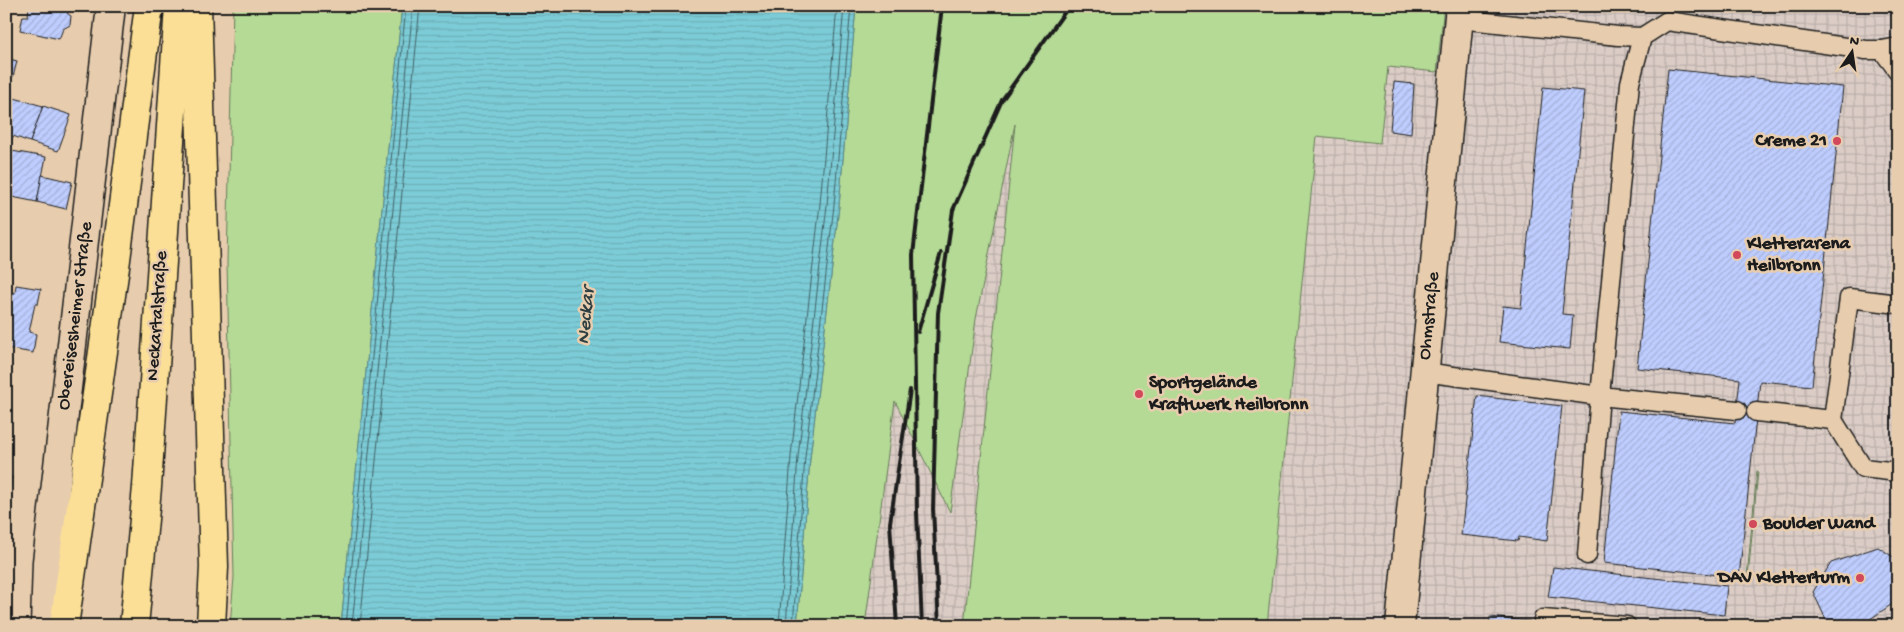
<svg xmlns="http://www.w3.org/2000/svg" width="1904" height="632" font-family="'Gochi Hand',sans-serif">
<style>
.industrial{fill:url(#industrial-grid)}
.green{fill:#b4da96;stroke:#687b59}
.water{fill:url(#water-rules);stroke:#56868c}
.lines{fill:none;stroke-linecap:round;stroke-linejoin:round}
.shore{stroke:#426267;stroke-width:1}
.building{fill:url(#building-hatch);stroke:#1c1c1c}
.service-casing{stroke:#1c1c1c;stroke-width:21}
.minor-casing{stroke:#1c1c1c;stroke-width:31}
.primary-casing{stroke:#1c1c1c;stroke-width:31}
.service{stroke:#e7cdae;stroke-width:18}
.minor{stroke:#e7cdae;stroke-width:28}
.primary{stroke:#fbdf96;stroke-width:28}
.rail{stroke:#1c1c1c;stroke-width:4}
.poi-dot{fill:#d1495b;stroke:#e7cdae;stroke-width:2}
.labels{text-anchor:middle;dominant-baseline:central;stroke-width:5;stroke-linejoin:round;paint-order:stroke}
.poi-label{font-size:19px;font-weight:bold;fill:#1c1c1c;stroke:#e7cdae;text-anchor:start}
.street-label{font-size:19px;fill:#1c1c1c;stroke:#e7cdae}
.water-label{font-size:20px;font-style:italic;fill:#2f3f41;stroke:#e7cdae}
</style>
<defs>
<pattern id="industrial-grid" width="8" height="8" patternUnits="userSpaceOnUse" patternTransform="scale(1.25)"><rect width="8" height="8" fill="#dbcdc6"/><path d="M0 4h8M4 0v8" fill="none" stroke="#bbafaa"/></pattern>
<pattern id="water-rules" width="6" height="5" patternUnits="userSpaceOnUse" patternTransform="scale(1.25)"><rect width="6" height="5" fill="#7cccd7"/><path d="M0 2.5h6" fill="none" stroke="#6bafb8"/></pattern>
<pattern id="building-hatch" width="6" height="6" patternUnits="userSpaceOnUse" patternTransform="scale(1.25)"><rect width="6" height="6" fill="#becdfe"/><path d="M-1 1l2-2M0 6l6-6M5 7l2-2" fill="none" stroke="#a3afd9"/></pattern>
</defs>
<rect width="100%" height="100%" fill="#e7cdae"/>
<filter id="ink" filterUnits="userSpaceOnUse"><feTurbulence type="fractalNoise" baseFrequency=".02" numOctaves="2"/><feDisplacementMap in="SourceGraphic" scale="10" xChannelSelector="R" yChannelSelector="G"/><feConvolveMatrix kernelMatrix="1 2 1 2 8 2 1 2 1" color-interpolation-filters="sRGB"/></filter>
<g filter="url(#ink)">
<!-- industrial -->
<polygon class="industrial" points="899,6 1898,6 1898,626 854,626"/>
<!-- green -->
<g class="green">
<polygon points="233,6 402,6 341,626 230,626 234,577 227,262"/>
<polygon points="856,6 1444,6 1437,72 1388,67 1380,143 1317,136 1267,626 964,626 1015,124 976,319 950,512 895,401 865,626 797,626 810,458 839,206"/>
<polygon points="1757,471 1758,471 1748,577 1747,577"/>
</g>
<!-- water -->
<polygon class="water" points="402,6 856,6 839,206 810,458 797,626 341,626"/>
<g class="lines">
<!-- shore -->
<g class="shore">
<polyline points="346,626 406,6"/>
<polyline points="352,626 413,6"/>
<polyline points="360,626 420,6"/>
<polyline points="779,626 791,456 820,204 837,6"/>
<polyline points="786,626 798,457 827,205 844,6"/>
<polyline points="793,626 805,457 834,205 851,6"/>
</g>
</g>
<!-- building -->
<g class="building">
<polygon points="6,6 12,6 6,27"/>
<polygon points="29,6 70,6 67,13 71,16 70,25 63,29 59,39 20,30 23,16 28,16"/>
<polygon points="6,58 17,61 13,77 6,75"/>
<polygon points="1668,69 1843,87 1812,386 1760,381 1739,577 1604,563 1619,411 1735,423 1740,379 1637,368"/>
<polygon points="1394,82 1414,84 1411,134 1390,131"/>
<polygon points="1543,87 1584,91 1562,314 1573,315 1570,349 1499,342 1503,306 1521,308"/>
<polygon points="14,98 43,106 30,142 13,136 10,143 6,141 6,121"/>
<polygon points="43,106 71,115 58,151 30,142"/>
<polygon points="6,150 46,157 37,202 7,196 10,183 6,182"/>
<polygon points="42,175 72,182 66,209 37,202"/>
<polygon points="16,285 41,289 38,304 35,304 29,332 36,334 33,353 6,348 6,291 15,293"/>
<polygon points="1477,396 1562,406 1547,541 1519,537 1518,541 1461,535"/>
<polygon points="6,476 12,477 7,502 6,502"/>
<polygon points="1878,547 1898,560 1898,600 1860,626 1829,626 1813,592 1831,563"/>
<polygon points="1553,567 1727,586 1724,615 1548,597"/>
<polygon points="1490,617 1530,621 1529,626 1490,626"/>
</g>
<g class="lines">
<defs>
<g id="service">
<polyline points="1459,19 1618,36 1642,37"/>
<polyline points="1882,50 1898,71"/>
<polyline points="1898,304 1849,298 1833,420 1863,468 1898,472"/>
<polyline points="1424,372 1600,396 1587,555"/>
<polyline points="1737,410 1600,396 1630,83 1642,37 1667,21 1866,50 1882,50 1898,47"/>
<polyline points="1756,412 1833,420"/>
<polyline points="1543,619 1627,626"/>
</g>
<g id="minor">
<polyline points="45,626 47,562 111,6"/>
<polyline points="1400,626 1460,6"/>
</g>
<g id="primary">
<polyline points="197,6 214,567 211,626"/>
<polyline points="64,626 115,267 149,6"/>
<polyline points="134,626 147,487 179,6"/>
</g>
</defs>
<!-- service casing -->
<use href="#service" class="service-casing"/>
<!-- minor casing -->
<use href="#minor" class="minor-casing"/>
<!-- primary casing -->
<use href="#primary" class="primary-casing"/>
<!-- service -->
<use href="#service" class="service"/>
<!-- minor -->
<use href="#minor" class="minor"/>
<!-- primary -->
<use href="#primary" class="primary"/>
<!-- rail -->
<g class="rail">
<polyline points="918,332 941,253"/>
<polyline points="897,626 890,523 910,390"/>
<polyline points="922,626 917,512 913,255 942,6"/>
<polyline points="939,626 933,509 938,313 953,210 1002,100 1069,6"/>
</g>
</g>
</g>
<!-- markers -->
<g class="poi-dot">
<circle cx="1837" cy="141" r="5"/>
<circle cx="1737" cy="255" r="5"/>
<circle cx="1139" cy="394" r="5"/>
<circle cx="1753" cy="524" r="5"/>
<circle cx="1860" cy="578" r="5"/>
</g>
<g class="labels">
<!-- poi labels -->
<g class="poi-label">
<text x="1827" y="141" text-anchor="end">Creme 21</text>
<text x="1747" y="244">Kletterarena<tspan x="1747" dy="22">Heilbronn</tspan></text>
<text x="1149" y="383">Sportgelände<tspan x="1149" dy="22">Kraftwerk Heilbronn</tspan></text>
<text x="1763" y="524">Boulder Wand</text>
<text x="1850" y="578" text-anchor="end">DAV Kletterturm</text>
</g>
<!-- street labels -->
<g class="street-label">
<text transform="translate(76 316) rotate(-83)">Obereisesheimer Straße</text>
<text transform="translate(158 316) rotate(-86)">Neckartalstraße</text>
<text transform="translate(1430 316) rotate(-84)">Ohmstraße</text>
</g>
<!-- water labels -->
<g class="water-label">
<text transform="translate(587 316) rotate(-85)">Neckar</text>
</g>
</g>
<!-- margin -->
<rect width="1904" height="632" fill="none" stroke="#e7cdae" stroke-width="25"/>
<rect x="12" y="12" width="1879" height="607" fill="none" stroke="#1c1c1c" stroke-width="2" filter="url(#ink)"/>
<!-- north arrow -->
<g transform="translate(1852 52) rotate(13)" stroke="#e7cdae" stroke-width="4" paint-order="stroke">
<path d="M0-4L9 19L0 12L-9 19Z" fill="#1c1c1c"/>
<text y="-8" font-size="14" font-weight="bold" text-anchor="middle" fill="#1c1c1c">N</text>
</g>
</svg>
